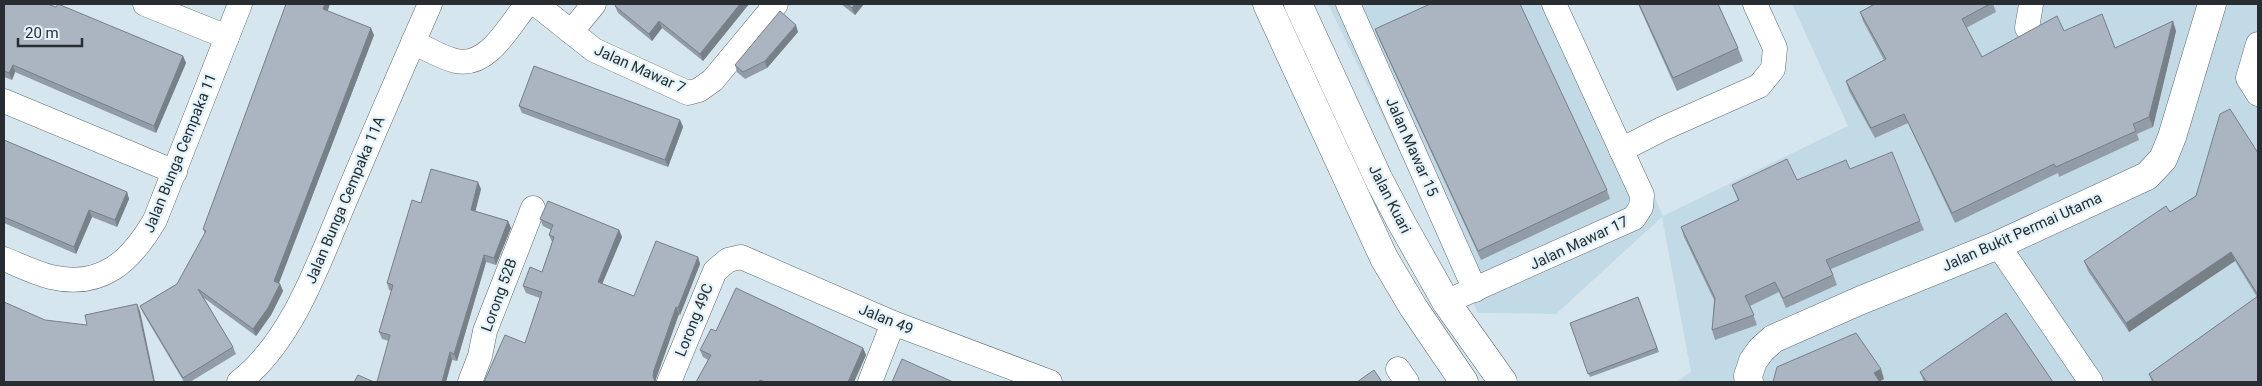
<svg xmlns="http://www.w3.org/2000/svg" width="2262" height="386" font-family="Roboto,sans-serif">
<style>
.built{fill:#c2dae6}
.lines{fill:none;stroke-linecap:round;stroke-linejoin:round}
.minor-casing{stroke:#5d6c73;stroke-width:25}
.tertiary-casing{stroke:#5d6c73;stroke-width:29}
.minor{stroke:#fff;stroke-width:24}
.tertiary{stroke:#fff;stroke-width:28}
.wall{fill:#929ca6}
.shaded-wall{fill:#777f87}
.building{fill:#aab5c1;stroke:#777f87}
.labels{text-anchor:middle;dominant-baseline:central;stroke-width:4.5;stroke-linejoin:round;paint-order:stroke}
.street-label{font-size:15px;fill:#272d30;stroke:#e2f3fb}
</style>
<rect width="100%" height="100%" fill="#d5e6ee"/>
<!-- built -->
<polygon class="built" points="1328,4 1566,4 1663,216 1848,126 1792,4 2258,4 2258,382 1676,382 1691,372 1662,217 1556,314 1478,313"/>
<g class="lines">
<defs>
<g id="minor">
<polyline points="145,4 227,37"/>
<polyline points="536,4 594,50 688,93 699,90 713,80 776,4"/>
<polyline points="1348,4 1475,290"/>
<polyline points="2027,28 2031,4"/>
<polyline points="571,32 594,4"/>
<path d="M413,42C426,48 442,58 456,61C488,68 509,26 527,4"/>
<polyline points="2258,44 2248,78 2258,94"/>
<polyline points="4,101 175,172"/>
<polyline points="1621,150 1662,129 1759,86 1773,69 1775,48 1755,4"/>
<polyline points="1998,245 2091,382"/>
<path d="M4,259C19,265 35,273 51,277C102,289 131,261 155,220L240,4"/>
<polyline points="1446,302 1634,218 1641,207 1642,195 1554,4"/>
<polyline points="1398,369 1407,382"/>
<path d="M239,382C294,340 320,258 347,196C374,132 402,68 430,4"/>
<polyline points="470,382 480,356 485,331 533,208"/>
<polyline points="669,382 715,271 728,260 741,257 893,323 1050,382"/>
<polyline points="870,382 893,323"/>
</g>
<g id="tertiary">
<polyline points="1267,4 1384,258 1413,307 1464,382"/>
<polyline points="1298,4 1379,180 1401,222 1446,302 1503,382"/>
<polyline points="1749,382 1748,376 1753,361 1761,350 1773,339 1859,301 1998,245 2147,176 2163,159 2172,137 2212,4"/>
</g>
</defs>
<!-- minor casing -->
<use href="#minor" class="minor-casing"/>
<!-- tertiary casing -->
<use href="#tertiary" class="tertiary-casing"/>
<!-- minor -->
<use href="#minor" class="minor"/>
<!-- tertiary -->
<use href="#tertiary" class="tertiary"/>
</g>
<!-- wall -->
<g class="wall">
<polygon points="4,4 183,56 186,63 156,133 15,72 12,80 4,77"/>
<polygon points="749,4 703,61 662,28 652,41 618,13 615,6"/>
<polygon points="841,4 864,4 855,15"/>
<polygon points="1638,4 1718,4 1738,48 1743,61 1677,91"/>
<polygon points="1874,4 1993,4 1996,12 1966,28 1982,57 2064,31 2115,48 2176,31 2153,127 2137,134 2139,140 2059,177 2058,173 1955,223 1908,123 1875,138 1849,91 1846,81 1884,60 1863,21 1860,12"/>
<polygon points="328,11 374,35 279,283 280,284 283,291 271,315 256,336 204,298 233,347 236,354 190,382 184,382 143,313 140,306 177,284 205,234 203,229"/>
<polygon points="1375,29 1607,190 1610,199 1481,260 1379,39"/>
<polygon points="798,32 767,68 745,79 737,72 735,65"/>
<polygon points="519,106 680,120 683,127 668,167 522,113"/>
<polygon points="4,140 127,192 129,199 117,227 92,217 76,254 4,223"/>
<polygon points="2258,153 2258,382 2152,382 2149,374 2257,297 2235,261 2129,332 2088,271 2084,261 2170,212 2196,196"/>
<polygon points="1850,169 1920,221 1924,230 1831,269 1837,285 1786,308 1779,292 1750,306 1757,325 1715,340 1712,330 1714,300 1684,237 1681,227 1738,200 1732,185 1797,180"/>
<polygon points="481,189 475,211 508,221 511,228 496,265 486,262 457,361 452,360 446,382 377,382 389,341 382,339 379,332 392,291 389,290 387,283 421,203"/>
<polygon points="540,219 619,230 622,237 602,284 634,296 698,257 700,264 680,315 679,314 656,377 656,382 484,382 525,343 540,298 526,293 523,286 542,272 552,242 549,235 551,230 543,226"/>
<polygon points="1638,297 1659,352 1590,377 1570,323"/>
<polygon points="716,331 863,348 866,355 854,382 696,382 708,360 703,357 700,350"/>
<polygon points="1920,372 2053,382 1924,382"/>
</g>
<!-- shaded-wall -->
<g class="shaded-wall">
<polygon points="325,4 330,4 326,16 323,9"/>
<polygon points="740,4 749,4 703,61 700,54"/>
<polygon points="855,4 864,4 855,15 852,8"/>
<polygon points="659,21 662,28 652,41 649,34"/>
<polygon points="2173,21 2176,31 2153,127 2149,117"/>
<polygon points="796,25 798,32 767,68 765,61"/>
<polygon points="371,28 374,35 277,288 274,281"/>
<polygon points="183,56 186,63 156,133 154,126"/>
<polygon points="13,65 15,72 12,80 9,73"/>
<polygon points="680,120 683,127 668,167 665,160"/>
<polygon points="478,182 481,189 474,217 471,210"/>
<polygon points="127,192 129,199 117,227 115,220"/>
<polygon points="89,210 92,217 76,254 74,247"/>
<polygon points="508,221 511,228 496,265 494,258"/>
<polygon points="619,230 622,237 600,289 598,282"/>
<polygon points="2231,252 2235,261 2129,332 2126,323"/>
<polygon points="484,255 486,262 457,361 454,354"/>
<polygon points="698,257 700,264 680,315 678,308"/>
<polygon points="280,284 283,291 271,315 256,336 253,329"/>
<polygon points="137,304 140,311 155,382 154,382"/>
<polygon points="676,307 679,314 655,382 653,376 654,370"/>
<polygon points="863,348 866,355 854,382 848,382"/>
<polygon points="450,352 452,360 446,382 442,382"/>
<polygon points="1881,369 1884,379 1879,382 1874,373"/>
</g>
<!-- building -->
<g class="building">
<polygon points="4,4 47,4 56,7 58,4 183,56 154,126 13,65 9,73 4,71"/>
<polygon points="286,4 325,4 323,9 371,28 274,281 280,284 268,308 253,329 198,289 233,347 183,378 140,306 177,284 206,231 203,229"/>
<polygon points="616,4 740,4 700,54 659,21 649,34 615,6"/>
<polygon points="847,4 855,4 852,8"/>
<polygon points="1430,4 1520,4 1607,190 1478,251 1375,29"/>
<polygon points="1639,4 1718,4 1738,48 1673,78"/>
<polygon points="1875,4 1990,4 1962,19 1982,57 2057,16 2064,31 2102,14 2115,48 2173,21 2149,117 2133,124 2136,131 2056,167 2054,164 1952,213 1904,114 1871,128 1846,81 1886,59 1860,12"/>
<polygon points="780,11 796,25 765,61 743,72 735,65"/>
<polygon points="534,66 680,120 665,160 519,106"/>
<polygon points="2230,109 2258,153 2258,295 2231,252 2126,323 2084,261 2166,206 2170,212 2196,196 2220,114"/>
<polygon points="4,140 127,192 115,220 89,210 74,247 4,217"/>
<polygon points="1892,152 1920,221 1826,260 1833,275 1783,298 1775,282 1745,296 1754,315 1712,330 1715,298 1681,227 1739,200 1732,185 1787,159 1797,180 1846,160 1850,169"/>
<polygon points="431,169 478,182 471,210 508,221 494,258 484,255 454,354 450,352 442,382 377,382 390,335 379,332 393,285 387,283 412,200 421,203"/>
<polygon points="548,201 619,230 598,282 634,296 656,241 698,257 678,308 676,307 654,370 653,376 655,382 484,382 505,335 525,343 542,292 523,286 530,267 542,272 554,237 549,235 553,225 540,219"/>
<polygon points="736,288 863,348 848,382 765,382 760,380 759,382 696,382 711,355 700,350 711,329 716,331"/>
<polygon points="2258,296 2258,382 2154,382 2149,374"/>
<polygon points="1638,297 1657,348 1588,374 1570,323"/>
<polygon points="4,302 45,320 87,325 85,315 137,304 154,382 4,382"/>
<polygon points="2006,313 2053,382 1927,382 1920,372"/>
<polygon points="1856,333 1881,369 1874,373 1880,382 1773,382 1777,367"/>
<polygon points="902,359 953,382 892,382"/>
<polygon points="1374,370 1382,382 1357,382"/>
<polygon points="358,375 374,382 354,382"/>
</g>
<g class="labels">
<!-- street labels -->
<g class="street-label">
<text transform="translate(640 69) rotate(24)">Jalan Mawar 7</text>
<text transform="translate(1412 147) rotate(66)">Jalan Mawar 15</text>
<text transform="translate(180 153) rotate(-68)">Jalan Bunga Cempaka 11</text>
<text transform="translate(1390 199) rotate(63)">Jalan Kuari</text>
<text transform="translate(345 200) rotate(-67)">Jalan Bunga Cempaka 11A</text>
<text transform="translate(2022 232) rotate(-24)">Jalan Bukit Permai Utama</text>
<text transform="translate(1579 243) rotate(-25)">Jalan Mawar 17</text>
<text transform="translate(499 295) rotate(-70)">Lorong 52B</text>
<text transform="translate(886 319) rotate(22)">Jalan 49</text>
<text transform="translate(694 320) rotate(-68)">Lorong 49C</text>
</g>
</g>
<!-- border -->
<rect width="2262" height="386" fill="none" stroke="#272d30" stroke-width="10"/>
<!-- scale -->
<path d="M18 38v8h64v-8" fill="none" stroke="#272d30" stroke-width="2.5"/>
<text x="25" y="38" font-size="15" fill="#272d30" stroke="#e2f3fb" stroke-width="4" paint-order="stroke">20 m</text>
</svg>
